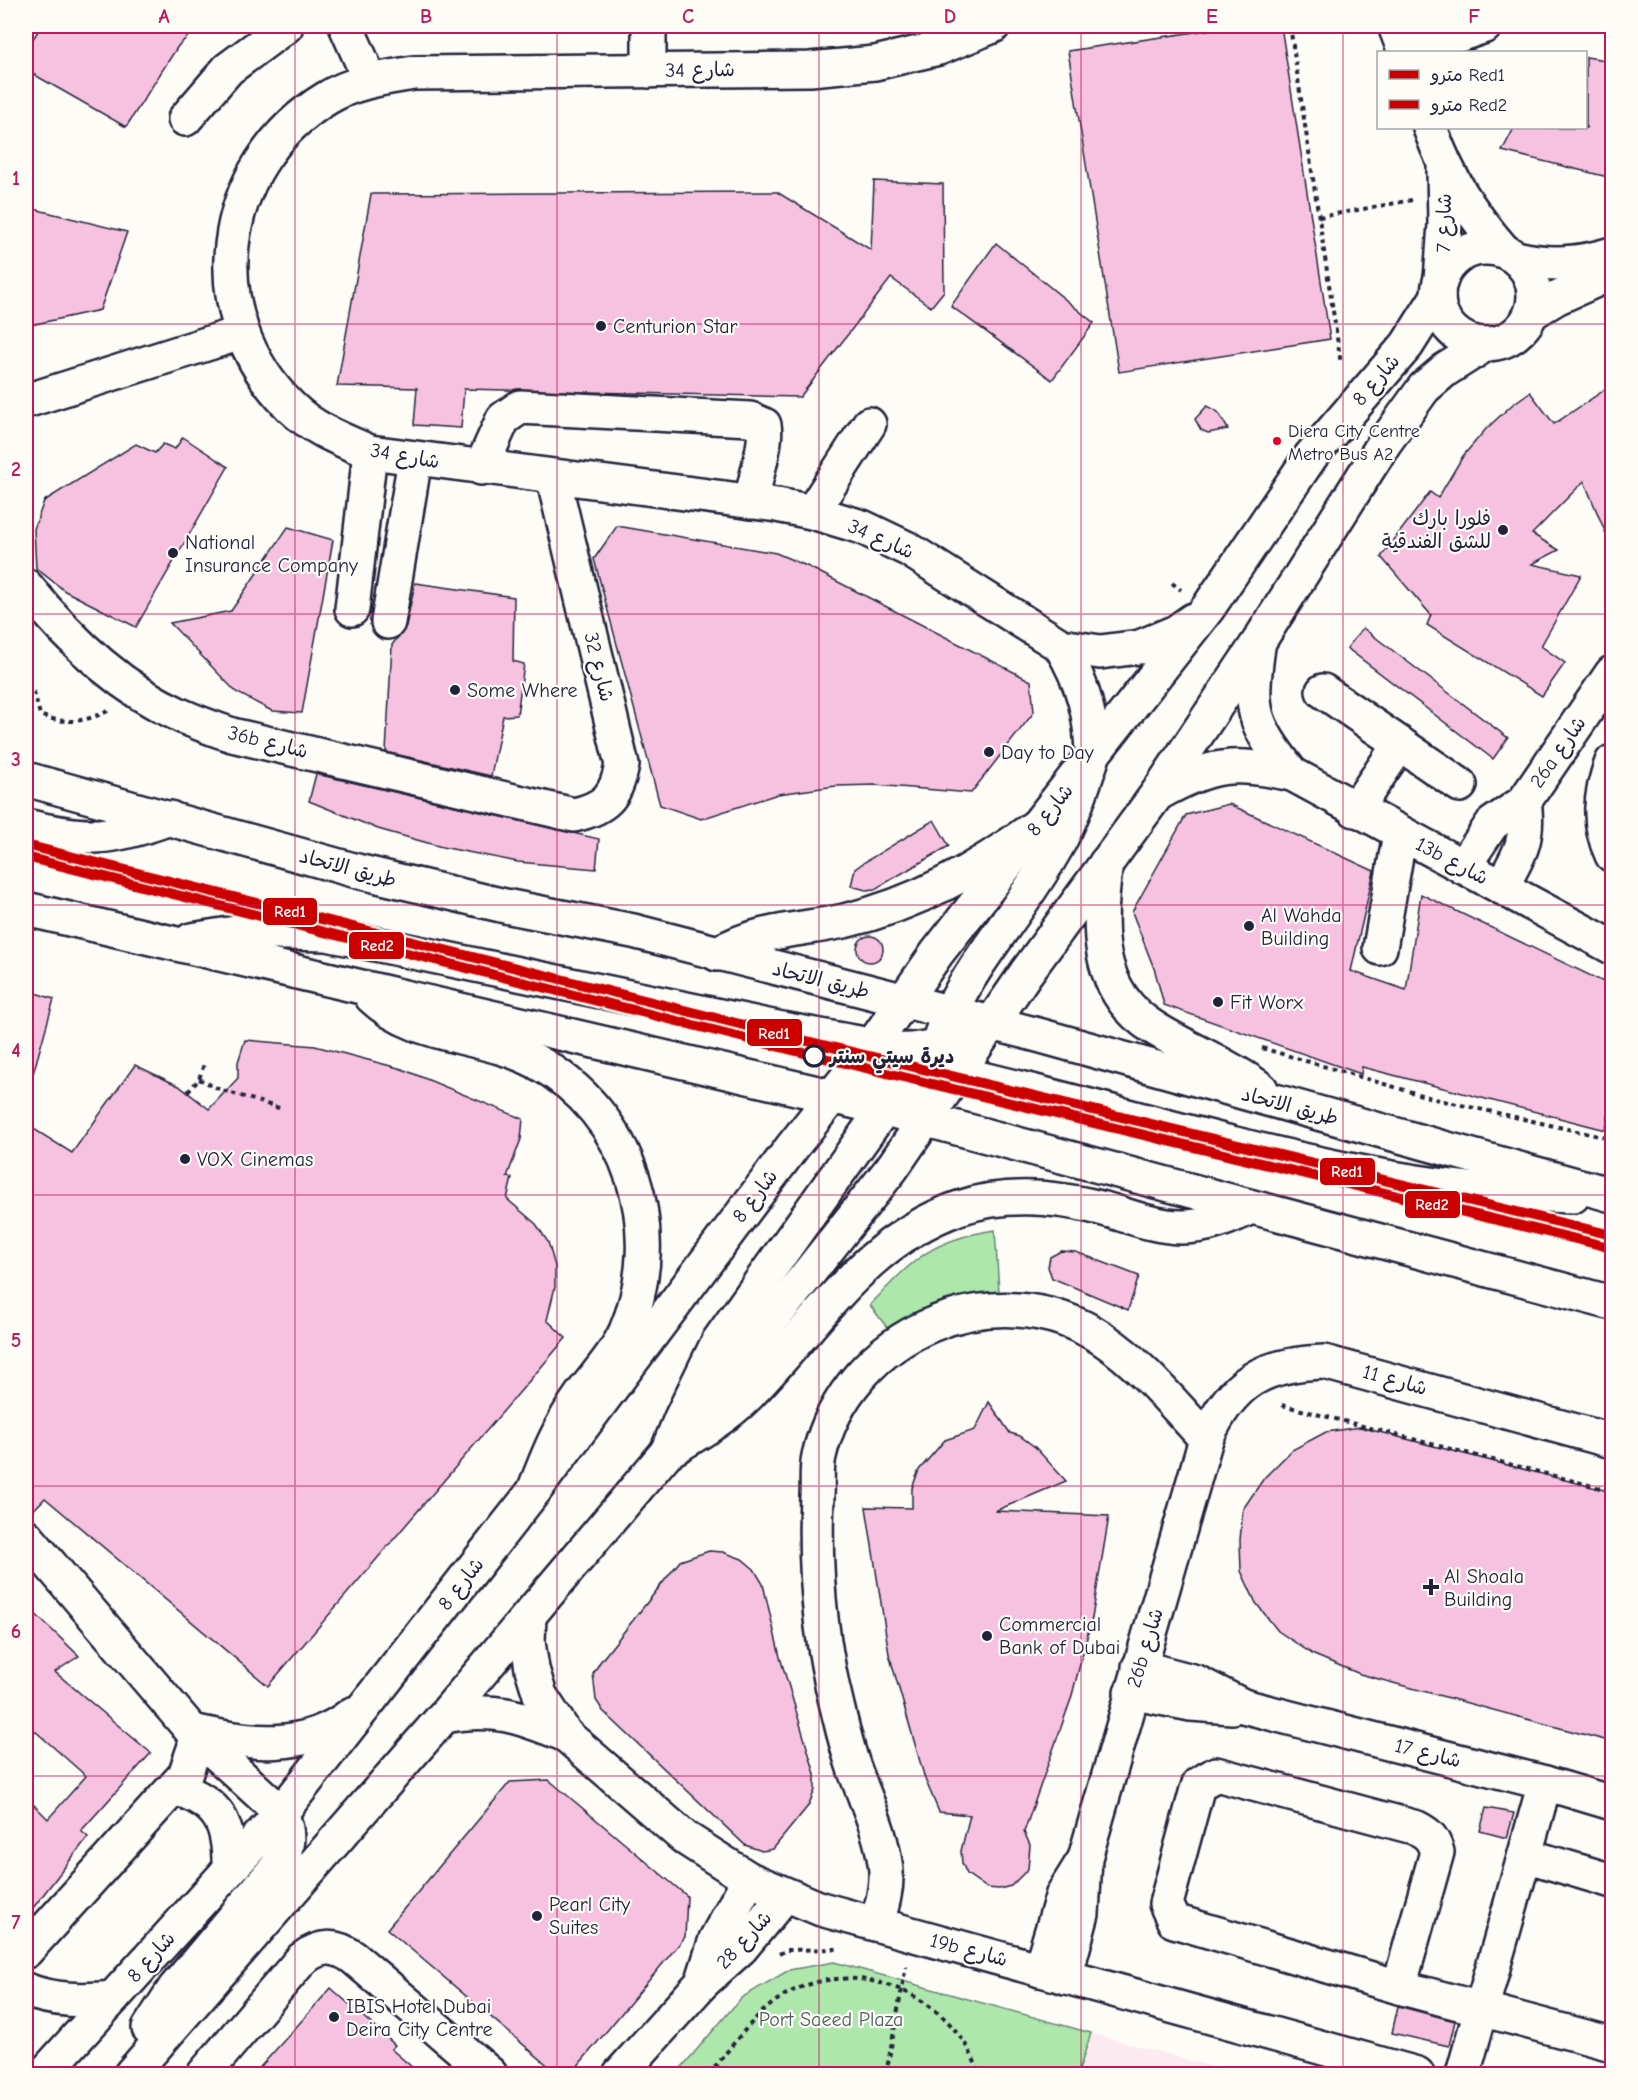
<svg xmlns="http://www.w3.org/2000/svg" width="1638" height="2100" font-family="'Comic Neue','Playpen Sans Arabic',sans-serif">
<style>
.built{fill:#fbebf0}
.green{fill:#ade7ac;stroke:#688474;stroke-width:1.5}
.building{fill:#f6c2df;stroke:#22223b;stroke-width:1.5}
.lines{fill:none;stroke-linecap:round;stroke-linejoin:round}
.minor-casing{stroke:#22223b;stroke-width:38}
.major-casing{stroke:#22223b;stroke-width:38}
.path{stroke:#22223b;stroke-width:4;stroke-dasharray:4.5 4.5;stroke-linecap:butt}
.minor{stroke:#fdfcf7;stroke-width:33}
.major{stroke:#fdfcf7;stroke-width:33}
.metro-1-casing{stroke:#fdfcf7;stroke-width:15}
.metro-2-casing{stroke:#fdfcf7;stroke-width:15}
.metro-1{stroke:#c00;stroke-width:10}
.metro-2{stroke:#c00;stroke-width:10}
.grid{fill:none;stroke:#c2185b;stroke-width:1.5;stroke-opacity:0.55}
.poi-dot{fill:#22223b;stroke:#fdfcf7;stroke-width:2}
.bus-dot{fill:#e4002b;stroke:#fdfcf7;stroke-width:2}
.stop-dot{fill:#fdfcf7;stroke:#22223b;stroke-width:3}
.labels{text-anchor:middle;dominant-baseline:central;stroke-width:4.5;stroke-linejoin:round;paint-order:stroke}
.bus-label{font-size:18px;fill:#22223b;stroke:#fdfcf7;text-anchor:start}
.street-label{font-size:20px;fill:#22223b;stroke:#fdfcf7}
.poi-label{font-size:20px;fill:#22223b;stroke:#fdfcf7;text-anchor:start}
.stop-label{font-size:20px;font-weight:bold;fill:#22223b;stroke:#fdfcf7;text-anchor:start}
.park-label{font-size:20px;fill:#4c5d5d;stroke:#fdfcf7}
.line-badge{stroke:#fdfcf7;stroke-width:2}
.badge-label{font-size:16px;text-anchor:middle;font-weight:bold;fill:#fff}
.neatline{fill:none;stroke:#c2185b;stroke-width:2}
.grid-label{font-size:20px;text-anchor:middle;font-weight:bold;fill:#c2185b}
</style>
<rect width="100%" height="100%" fill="#fdfcf7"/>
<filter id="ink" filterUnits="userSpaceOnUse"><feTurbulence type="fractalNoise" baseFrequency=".0167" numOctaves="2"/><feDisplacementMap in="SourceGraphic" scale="12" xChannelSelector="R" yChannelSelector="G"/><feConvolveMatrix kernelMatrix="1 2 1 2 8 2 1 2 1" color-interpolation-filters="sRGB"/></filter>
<g filter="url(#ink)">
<!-- built -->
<polygon class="built" points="1091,2033 1112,2039 1240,2074 1078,2074"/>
<!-- green -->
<g class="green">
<path d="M995,1230L999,1292L930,1305L888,1329L870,1305C913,1260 930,1240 995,1230Z"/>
<polygon points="834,1962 1091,2033 1078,2074 676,2074 741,1998 789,1970"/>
</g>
<!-- building -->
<g class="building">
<polygon points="41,26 199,26 178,46 126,127 26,70 26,50"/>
<polygon points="1235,26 1281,26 1330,339 1119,372 1068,51"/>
<polygon points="1586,57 1612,61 1612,178 1502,151 1514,128 1586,128"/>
<polygon points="874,181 943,184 944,291 931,307 891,278 800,397 464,389 461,428 414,425 417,388 337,386 371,194 777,192 871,250"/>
<polygon points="26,207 127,232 100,310 26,326"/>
<polygon points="996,243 1094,323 1052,380 951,306"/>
<polygon points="1612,385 1612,548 1584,481 1532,534 1559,550 1532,564 1581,575 1541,646 1565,663 1542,696 1427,625 1431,615 1381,557 1430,492 1438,498 1463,456 1486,429 1513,404 1530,392 1554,424"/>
<polygon points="1207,406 1218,412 1228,429 1208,433 1201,430 1195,419"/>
<polygon points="183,437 228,467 136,627 65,591 36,568 34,529 44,501 136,444 155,453 163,444 175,449"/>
<polygon points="617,526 776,553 809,567 1031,681 1034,712 971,793 875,785 836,786 778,794 701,819 660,805 594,559"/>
<polygon points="288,527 333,540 302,713 272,711 236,692 170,623 231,611"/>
<polygon points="415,583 514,597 513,661 524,664 517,715 503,716 491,776 386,752 392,645 406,626"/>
<polygon points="1363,628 1508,738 1493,759 1347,648"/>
<polygon points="316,774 599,839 596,869 518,862 442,847 378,829 309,801"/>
<polygon points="1229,804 1374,871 1351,971 1406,990 1421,894 1612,986 1612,1082 1606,1130 1362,1067 1361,1074 1164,1005 1155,971 1132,912 1186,815"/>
<polygon points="934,820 949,846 875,889 866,890 851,886 855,869 863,863"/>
<circle cx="870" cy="949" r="13"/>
<polygon points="26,990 54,999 33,1074 26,1073"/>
<polygon points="245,1040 315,1046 402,1069 523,1119 521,1139 507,1177 512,1178 507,1199 536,1224 548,1242 555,1266 555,1287 547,1320 566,1338 268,1686 45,1498 26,1518 26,1124 72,1153 135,1065 179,1086 209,1109 238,1078 238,1062"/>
<polygon points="1061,1251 1076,1252 1139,1276 1128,1310 1052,1278 1048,1267 1050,1257"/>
<polygon points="989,1402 1010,1433 1020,1436 1035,1447 1066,1481 995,1511 1109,1516 1092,1618 1071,1699 1024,1832 1030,1845 1028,1869 1011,1886 999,1889 987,1888 967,1874 962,1863 961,1851 970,1815 939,1812 925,1779 889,1654 866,1507 912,1508 912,1488 919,1470 945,1440 975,1430"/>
<polygon points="1360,1427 1612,1492 1612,1742 1360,1674 1314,1655 1278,1631 1256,1603 1241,1571 1240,1540 1243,1509 1264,1478 1292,1450 1326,1432"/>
<polygon points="709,1551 723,1552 742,1559 754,1569 763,1584 780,1657 815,1774 815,1790 808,1806 773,1849 762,1851 745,1845 603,1711 596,1700 593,1674 600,1662 680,1561"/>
<polygon points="26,1605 79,1656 55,1672 151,1753 81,1831 88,1837 26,1917 26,1797 48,1819 86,1776 26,1723"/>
<polygon points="549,1780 687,1896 685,1937 571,2074 558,2074 387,1929 510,1782"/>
<polygon points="1486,1808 1514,1813 1507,1838 1480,1831"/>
<polygon points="331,1988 395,2045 391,2049 420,2074 254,2074"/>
<polygon points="1398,2006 1455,2021 1449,2046 1392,2033"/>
</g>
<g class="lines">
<defs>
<g id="minor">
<polyline points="346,26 370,80"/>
<polyline points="649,26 649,71"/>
<path d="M993,26L939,48L875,63L810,69L414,73C384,78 353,82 327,98C215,166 198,316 291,407C313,429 342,440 370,452L777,505L812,512L862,527L908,549L1061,646L1100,652L1140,647L1176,632L1193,620"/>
<polyline points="1395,26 1405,52"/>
<polyline points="1409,52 1485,26"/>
<polyline points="185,119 228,69 286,26"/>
<path d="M1430,128C1448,178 1469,211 1504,251"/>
<circle cx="1486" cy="296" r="48"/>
<path d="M1516,258C1551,266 1579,264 1612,254"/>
<polyline points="1441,280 1445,224 1444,168"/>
<polyline points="1531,313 1556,298 1612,273"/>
<polyline points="26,401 241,333"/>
<path d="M481,468L503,419L520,407L750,419L764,425C768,441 754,483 751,502"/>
<polyline points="812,512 869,424"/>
<path d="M26,586C67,637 119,688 180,715C197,723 215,729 232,735L574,815C605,808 616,797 622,765L553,477"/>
<polyline points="352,609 370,452"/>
<polyline points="388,622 415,459"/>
<path d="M1061,646C1083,683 1092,716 1092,759"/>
<path d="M1258,647C1249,712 1252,722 1292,774"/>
<polyline points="1323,691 1460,785"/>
<path d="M1612,762C1600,794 1597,823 1612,855"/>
<path d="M1159,793C1213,763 1232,762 1292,774L1612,947"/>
<polyline points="1355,810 1400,744"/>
<polyline points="1463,867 1492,824 1524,802 1612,673"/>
<path d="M1501,887C1519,856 1530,839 1524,802"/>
<polyline points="1380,948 1400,833"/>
<path d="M26,1536L192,1731L281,1813C290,1834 289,1849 276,1868L175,1988L149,2028"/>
<polyline points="529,1616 528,1642 532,1669 540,1695 566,1735 685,1838 749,1879 821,1909 1417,2074"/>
<polyline points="1139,1667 1196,1682 1243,1706 1545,1783 1612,1803"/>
<polyline points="1131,1692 1191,1704 1232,1707"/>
<path d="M444,1716C496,1707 518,1716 566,1735"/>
<path d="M193,1731C248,1744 305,1752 352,1714"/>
<path d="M1216,1774L1417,1828C1429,1834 1433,1839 1437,1852L1399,1987L1174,1921L1166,1904L1196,1793L1199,1784Z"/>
<path d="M175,1788C220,1802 230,1824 229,1870"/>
<polyline points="1525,1855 1612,1881"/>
<path d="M876,1924C882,1907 887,1890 886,1871C883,1836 866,1801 854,1768C847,1748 842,1727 837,1706C820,1639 814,1565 817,1496C818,1483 816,1469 819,1456C847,1333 996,1268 1103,1339C1142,1365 1174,1405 1206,1439"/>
<polyline points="26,1951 185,1775 196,1743 192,1731"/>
<polyline points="1040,1970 1063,1894 1081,1865"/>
<path d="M1065,1977L1082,1914L1085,1858L1206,1439C1232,1382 1262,1364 1324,1362L1612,1441"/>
<polyline points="702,1983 716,1939 749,1879"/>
<polyline points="1399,1987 1612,2044"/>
<path d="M26,1990C54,2001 83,2001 113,1998"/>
<polyline points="44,2074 281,1813 534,1491 793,1146 872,1046 937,953 1208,608 1311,456 1407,345 1438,296"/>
<polyline points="131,2074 444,1716 667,1452 892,1168 1026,973 1157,794 1258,643 1385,442 1424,388 1445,370 1486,344"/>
<path d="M204,2074L302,1959C320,1945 335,1944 354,1958L490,2074"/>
<polyline points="620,2074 702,1983 741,1948 785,1895"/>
<polyline points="1463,2074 1545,1783"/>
</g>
<g id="major">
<polyline points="26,779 357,871 505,906 633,931 1038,1035 1612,1195"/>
<path d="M26,826C87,841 110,840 170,818"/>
<path d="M1106,863C1097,923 1094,991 1154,1028C1189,1050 1227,1064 1261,1089"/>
<polyline points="26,909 882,1108 1612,1303"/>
<path d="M191,940L242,932L327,934L782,1029L897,1050C931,1052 960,1037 991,1025"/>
<path d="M717,954C756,930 801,930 844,921C917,904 980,868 1039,824"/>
<path d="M372,997C416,1039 484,1034 535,1061C632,1113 668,1231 626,1331C615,1355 598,1373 582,1394C560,1424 547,1457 534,1491"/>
<path d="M832,1098C867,1083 906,1067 944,1070C1152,1116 1358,1193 1573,1196"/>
<path d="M924,1120C929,996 1004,943 1058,844C1073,817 1082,788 1092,759"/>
<path d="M667,1452C695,1435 725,1418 748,1395C817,1325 862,1242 959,1208C1009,1191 1061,1197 1111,1211C1134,1218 1158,1227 1182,1227C1207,1227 1229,1218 1251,1207"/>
<polyline points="667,1452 681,1418 718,1342 895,1093"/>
</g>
</defs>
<!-- minor casing -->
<use href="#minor" class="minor-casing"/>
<!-- major casing -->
<use href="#major" class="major-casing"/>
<!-- path -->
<g class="path">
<polyline points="1290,26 1341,364"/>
<path d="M1061,28C1076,33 1085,33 1099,26"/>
<polyline points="1319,217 1412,200"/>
<polyline points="1172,583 1181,590"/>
<path d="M26,687L34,692L40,715C65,725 86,722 110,710"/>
<polyline points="1262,1048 1435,1099 1612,1139"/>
<polyline points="199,1079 219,1089 282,1109"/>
<polyline points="188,1092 199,1079 204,1064"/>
<polyline points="1282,1405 1612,1491"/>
<polyline points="779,1954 787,1950 837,1949"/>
<path d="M709,2074C732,2047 753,2014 785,1995C857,1953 955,1996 979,2074"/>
<polyline points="886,2074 906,1966"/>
</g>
<!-- minor -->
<use href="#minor" class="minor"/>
<!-- major -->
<use href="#major" class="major"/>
<defs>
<polyline id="metro-1" points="26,845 819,1044 1612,1235"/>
<polyline id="metro-2" points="26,857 816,1056 1609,1247"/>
</defs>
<!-- metro-1 casing -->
<use href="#metro-1" class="metro-1-casing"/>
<!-- metro-2 casing -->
<use href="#metro-2" class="metro-2-casing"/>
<!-- metro-1 -->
<use href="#metro-1" class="metro-1"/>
<!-- metro-2 -->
<use href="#metro-2" class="metro-2"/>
</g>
</g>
<!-- grid -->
<path class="grid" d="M295,26V2074M557,26V2074M819,26V2074M1081,26V2074M1343,26V2074M26,324H1612M26,614H1612M26,905H1612M26,1195H1612M26,1486H1612M26,1776H1612"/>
<!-- markers -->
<g class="poi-dot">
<circle cx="601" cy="326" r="6"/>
<circle cx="1503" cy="530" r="6"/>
<circle cx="173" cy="553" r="6"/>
<circle cx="455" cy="690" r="6"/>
<circle cx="989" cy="752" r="6"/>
<circle cx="1249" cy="926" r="6"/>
<circle cx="1218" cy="1002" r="6"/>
<circle cx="185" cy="1159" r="6"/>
<path d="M1428 1578h6v6h6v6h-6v6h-6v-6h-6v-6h6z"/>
<circle cx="987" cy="1636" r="6"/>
<circle cx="537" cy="1916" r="6"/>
<circle cx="334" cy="2017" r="6"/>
</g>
<circle class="bus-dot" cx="1277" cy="441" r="5"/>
<circle class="stop-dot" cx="814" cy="1056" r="10"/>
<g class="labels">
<!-- bus labels -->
<g class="bus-label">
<text x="1288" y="431">Diera City Centre<tspan x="1288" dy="23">Metro Bus A2</tspan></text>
</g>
<!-- street labels -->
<g class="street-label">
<text transform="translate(700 70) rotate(-1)">شارع 34</text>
<text transform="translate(1444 223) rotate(-89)">شارع 7</text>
<text transform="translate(1376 380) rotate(-49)">شارع 8</text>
<text transform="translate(405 456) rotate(10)">شارع 34</text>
<text transform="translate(881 539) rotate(24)">شارع 34</text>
<text transform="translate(599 667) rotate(76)">شارع 32</text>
<text transform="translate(268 742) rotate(14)">36b شارع</text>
<text transform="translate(1558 752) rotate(-55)">26a شارع</text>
<text transform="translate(1050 810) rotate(-51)">شارع 8</text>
<text transform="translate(1452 861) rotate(28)">13b شارع</text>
<text transform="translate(348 868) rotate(15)">طريق الاتحاد</text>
<text transform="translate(821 980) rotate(14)">طريق الاتحاد</text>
<text transform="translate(1290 1106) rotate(15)">طريق الاتحاد</text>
<text transform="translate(755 1196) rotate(-53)">شارع 8</text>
<text transform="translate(1395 1380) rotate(16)">شارع 11</text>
<text transform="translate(461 1584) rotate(-52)">شارع 8</text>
<text transform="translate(1145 1648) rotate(-73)">26b شارع</text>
<text transform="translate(1428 1753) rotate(14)">شارع 17</text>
<text transform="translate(744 1940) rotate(-47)">شارع 28</text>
<text transform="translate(969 1950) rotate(15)">19b شارع</text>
<text transform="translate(151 1957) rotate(-48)">شارع 8</text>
</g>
<!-- poi labels -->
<g class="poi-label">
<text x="613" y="326">Centurion Star</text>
<text x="1491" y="518" text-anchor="end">فلورا بارك<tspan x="1491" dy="23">للشق الفندقية</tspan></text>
<text x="185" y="542">National<tspan x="185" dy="23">Insurance Company</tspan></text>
<text x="467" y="690">Some Where</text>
<text x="1001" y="752">Day to Day</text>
<text x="1261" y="915">Al Wahda<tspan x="1261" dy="23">Building</tspan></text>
<text x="1230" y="1002">Fit Worx</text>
<text x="197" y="1159">VOX Cinemas</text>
<text x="1444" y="1576">Al Shoala<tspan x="1444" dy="23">Building</tspan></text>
<text x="999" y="1624">Commercial<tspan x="999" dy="23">Bank of Dubai</tspan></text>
<text x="549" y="1904">Pearl City<tspan x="549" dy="23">Suites</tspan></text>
<text x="346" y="2006">IBIS Hotel Dubai<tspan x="346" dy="23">Deira City Centre</tspan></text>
</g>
<!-- stop labels -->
<g class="stop-label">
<text x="830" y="1056">ديرة سيتي سنتر</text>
</g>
<!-- park labels -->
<g class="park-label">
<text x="831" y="2019">Port Saeed Plaza</text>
</g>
</g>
<g class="line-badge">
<rect x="262" y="897" width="56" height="29" rx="6" fill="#c00"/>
<rect x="348" y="931" width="57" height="29" rx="6" fill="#c00"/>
<rect x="746" y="1018" width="57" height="29" rx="6" fill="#c00"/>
<rect x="1319" y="1157" width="57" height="29" rx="6" fill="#c00"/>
<rect x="1404" y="1190" width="57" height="29" rx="6" fill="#c00"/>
</g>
<g class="badge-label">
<text x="290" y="917">Red1</text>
<text x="377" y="951">Red2</text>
<text x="774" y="1039">Red1</text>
<text x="1347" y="1177">Red1</text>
<text x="1432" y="1210">Red2</text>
</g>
<!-- margin -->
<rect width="1638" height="2100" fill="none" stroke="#fdfcf7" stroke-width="66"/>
<!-- legend -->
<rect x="1377" y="51" width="210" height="78" fill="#fdfcf7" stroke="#a5a5ac" stroke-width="1.5"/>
<rect x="1389" y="70" width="30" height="9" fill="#cc0000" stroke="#a5a5ac" stroke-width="1.5"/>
<text x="1431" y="81" font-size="18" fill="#22223b">مترو Red1</text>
<rect x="1389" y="100" width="30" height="9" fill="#cc0000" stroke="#a5a5ac" stroke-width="1.5"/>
<text x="1431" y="111" font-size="18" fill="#22223b">مترو Red2</text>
<rect x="33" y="33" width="1572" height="2034" class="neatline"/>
<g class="grid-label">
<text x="164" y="23">A</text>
<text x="426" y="23">B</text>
<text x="688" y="23">C</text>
<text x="950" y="23">D</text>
<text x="1212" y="23">E</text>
<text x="1474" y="23">F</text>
<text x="16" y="185">1</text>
<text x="16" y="476">2</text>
<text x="16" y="766">3</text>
<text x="16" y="1057">4</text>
<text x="16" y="1347">5</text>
<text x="16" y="1638">6</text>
<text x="16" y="1929">7</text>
</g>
</svg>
